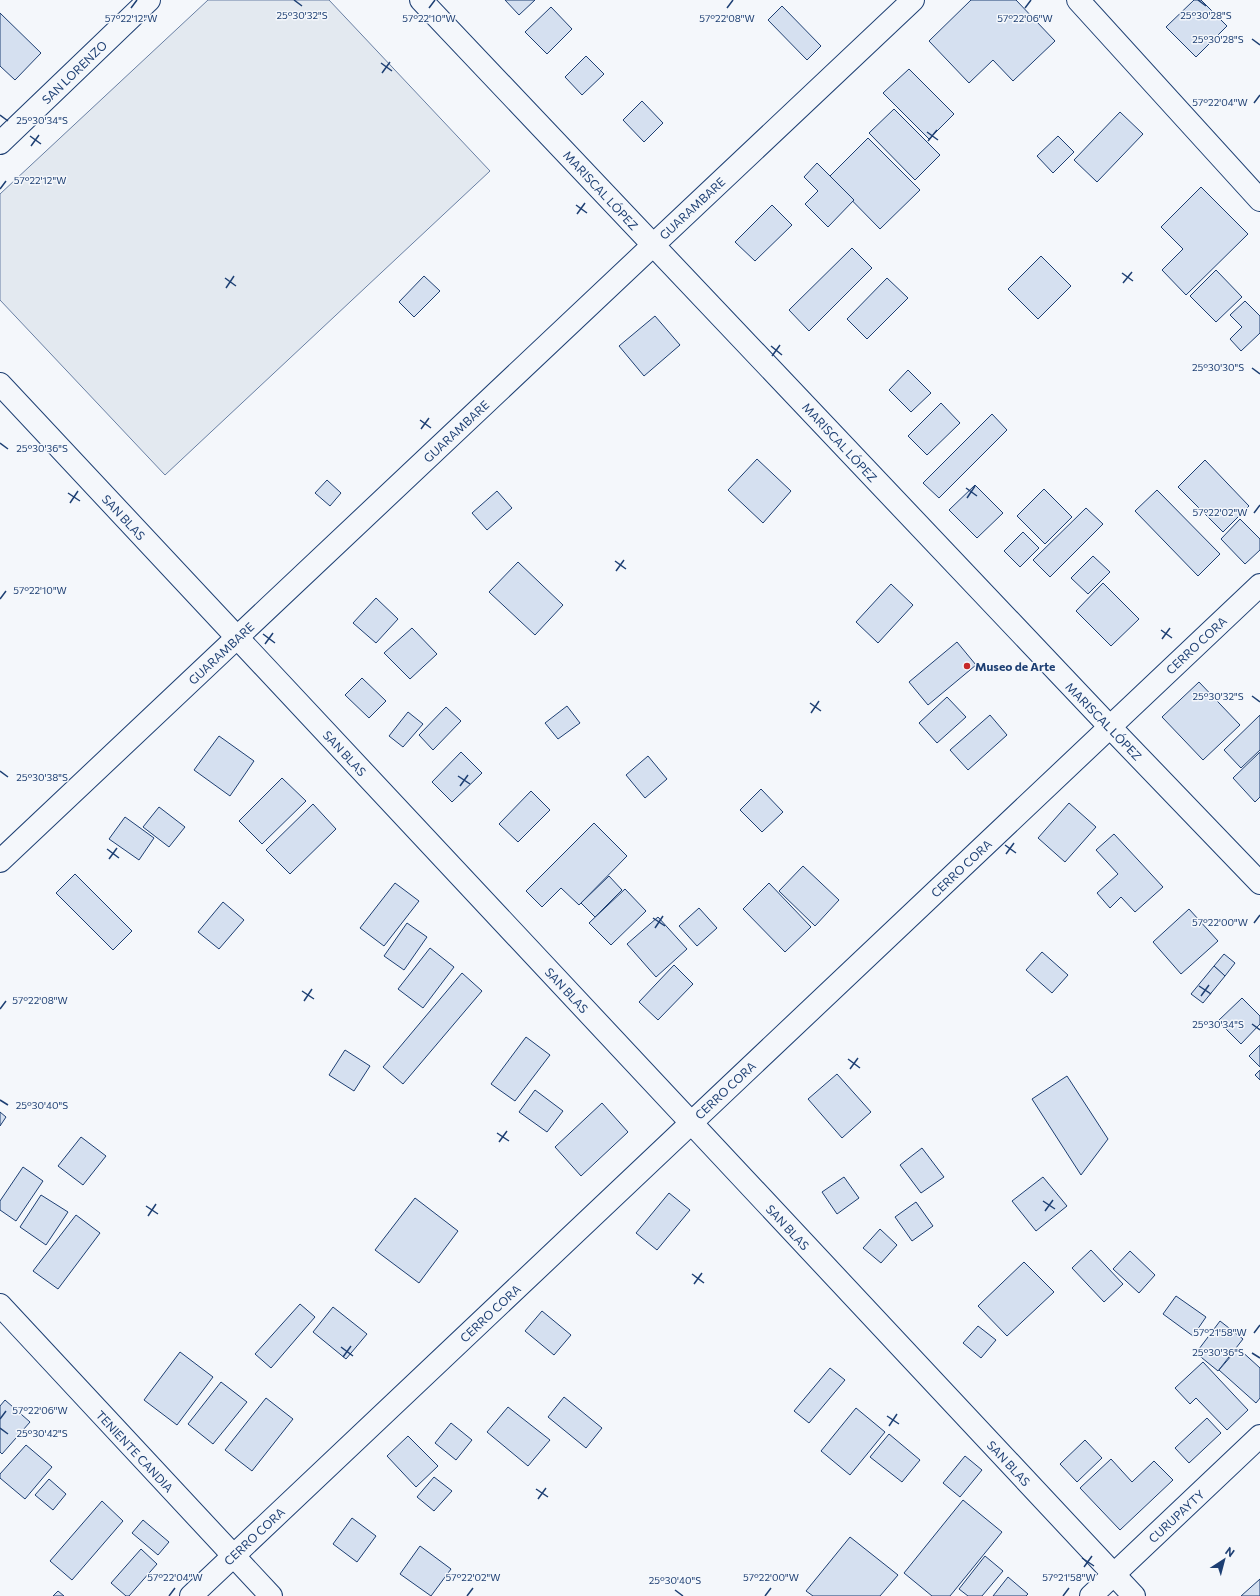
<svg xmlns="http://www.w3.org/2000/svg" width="1260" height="1596" font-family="Commissioner,sans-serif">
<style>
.green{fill:#e3e9f0;stroke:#687fa3}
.building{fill:#d5e0f0;stroke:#1d3f73}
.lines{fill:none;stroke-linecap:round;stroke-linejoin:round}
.minor-casing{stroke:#1d3f73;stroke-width:24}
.minor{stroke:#f4f7fb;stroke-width:22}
.ticks{fill:none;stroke:#1d3f73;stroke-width:1.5}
.poi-dot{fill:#c62828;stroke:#f4f7fb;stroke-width:1.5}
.labels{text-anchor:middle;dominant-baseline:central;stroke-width:3;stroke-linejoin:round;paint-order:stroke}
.street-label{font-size:12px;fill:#1d3f73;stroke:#f4f7fb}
.poi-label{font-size:12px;font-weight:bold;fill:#1d3f73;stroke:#f4f7fb;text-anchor:start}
.ticks-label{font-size:10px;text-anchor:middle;fill:#1d3f73;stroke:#f4f7fb;stroke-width:3;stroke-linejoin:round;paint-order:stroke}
</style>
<rect width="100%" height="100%" fill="#f4f7fb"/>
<!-- green -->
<polygon class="green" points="208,0 329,0 490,171 165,475 0,300 0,194"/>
<!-- building -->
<g class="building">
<polygon points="505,0 535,0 519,15"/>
<polygon points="971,0 1016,0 1055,41 1013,81 993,60 969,83 929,41"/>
<polygon points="1194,0 1201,0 1227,26 1196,57 1166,27"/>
<polygon points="782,6 821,46 807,60 768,20"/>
<polygon points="551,7 572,29 547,54 525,32"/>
<polygon points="0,13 41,53 15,80 0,66"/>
<polygon points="586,56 604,74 582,95 565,77"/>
<polygon points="909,69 954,114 929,139 883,93"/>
<polygon points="642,101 663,123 644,142 623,120"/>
<polygon points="894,109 940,155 915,180 869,133"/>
<polygon points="1120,112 1143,134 1097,182 1074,160"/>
<polygon points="1058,136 1074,152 1053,173 1037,156"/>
<polygon points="868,138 920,190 880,229 829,177"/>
<polygon points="817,163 854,200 828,227 805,204 818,191 804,177"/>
<polygon points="1201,187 1248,234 1186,295 1162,270 1183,249 1161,227"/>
<polygon points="772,205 792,225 755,261 735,242"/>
<polygon points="852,248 872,268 809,331 789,310"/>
<polygon points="1041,256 1071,286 1038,319 1008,289"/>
<polygon points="1216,270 1242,297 1216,322 1190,296"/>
<polygon points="424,276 440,291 414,317 399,302"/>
<polygon points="887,278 908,298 867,339 847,319"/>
<polygon points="1245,301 1260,316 1260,333 1241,351 1230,339 1242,327 1230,315"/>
<polygon points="655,316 680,345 644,376 619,346"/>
<polygon points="908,370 931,393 911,412 889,390"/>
<polygon points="941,403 960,423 927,455 908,436"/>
<polygon points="992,414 1007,430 939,498 923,483"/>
<polygon points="757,459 791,491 763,523 728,490"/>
<polygon points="1205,460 1249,506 1223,532 1178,487"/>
<polygon points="327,480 341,493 330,506 315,493"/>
<polygon points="975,485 1003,513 977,538 949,510"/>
<polygon points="1044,489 1072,517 1045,544 1017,516"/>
<polygon points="1157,490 1220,554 1198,576 1135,511"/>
<polygon points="497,491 512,508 487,530 472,513"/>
<polygon points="1086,508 1103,524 1050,577 1033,560"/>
<polygon points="1240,519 1260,539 1260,550 1245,564 1221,539"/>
<polygon points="1023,532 1039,548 1020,567 1004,551"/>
<polygon points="1093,556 1110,572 1088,594 1071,578"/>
<polygon points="518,562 563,605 535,635 489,592"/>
<polygon points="1103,583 1139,619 1111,646 1076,611"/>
<polygon points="891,584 913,605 878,643 856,622"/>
<polygon points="376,598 398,619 376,643 353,623"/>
<polygon points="412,628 437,654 410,679 384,653"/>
<polygon points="957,642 976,665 928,705 909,682"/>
<polygon points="362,678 386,701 369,718 345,695"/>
<polygon points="1199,682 1240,725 1203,760 1162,717"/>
<polygon points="947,697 966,717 937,743 919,723"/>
<polygon points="567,706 580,723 558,739 545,723"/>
<polygon points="446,707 461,721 433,750 419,735"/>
<polygon points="408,712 423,724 403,747 389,736"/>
<polygon points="990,715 1007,735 968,770 950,750"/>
<polygon points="1260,715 1260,750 1241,768 1224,750"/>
<polygon points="219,736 254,761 230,796 194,770"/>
<polygon points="461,752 482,773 452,802 432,782"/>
<polygon points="1260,752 1260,797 1255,802 1233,778"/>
<polygon points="648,756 667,779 645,798 626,775"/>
<polygon points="282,778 306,801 262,844 239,821"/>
<polygon points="761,789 783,812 762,832 740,810"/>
<polygon points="531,791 550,810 518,842 499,824"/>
<polygon points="1069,803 1096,827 1065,862 1038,838"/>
<polygon points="313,804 336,829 290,874 266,850"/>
<polygon points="159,807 185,827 169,847 143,827"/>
<polygon points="125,817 154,838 139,860 109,839"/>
<polygon points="594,823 627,856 579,905 561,888 542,907 526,891"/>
<polygon points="1114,834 1163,887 1135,912 1121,897 1110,908 1097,893 1118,874 1096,850"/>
<polygon points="803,866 839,900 815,926 779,891"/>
<polygon points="75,874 132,931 113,950 56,893"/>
<polygon points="609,876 622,890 595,917 581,903"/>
<polygon points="395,883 419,901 384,946 360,928"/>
<polygon points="769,883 811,927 785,952 743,909"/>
<polygon points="625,889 646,911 611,945 589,923"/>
<polygon points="223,902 244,920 219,949 198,932"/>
<polygon points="699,908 717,928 697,946 679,926"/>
<polygon points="1189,909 1218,941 1181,974 1153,942"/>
<polygon points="658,917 687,949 656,977 627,944"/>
<polygon points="407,923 427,937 404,970 384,956"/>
<polygon points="430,948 454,967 423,1008 398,989"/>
<polygon points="1042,952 1068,975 1052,993 1026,970"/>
<polygon points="1224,954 1235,963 1225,976 1214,966"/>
<polygon points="674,965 693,984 658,1020 639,1002"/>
<polygon points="1214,966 1225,976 1203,1003 1191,994"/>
<polygon points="462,973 482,991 403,1084 383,1067"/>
<polygon points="1242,998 1260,1016 1260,1024 1241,1044 1218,1021"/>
<polygon points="526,1037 550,1055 515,1101 491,1084"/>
<polygon points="1260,1045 1260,1067 1249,1056"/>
<polygon points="345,1050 370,1066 354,1091 329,1075"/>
<polygon points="1260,1070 1260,1080 1255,1075"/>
<polygon points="837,1074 871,1112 842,1138 808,1099"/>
<polygon points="1067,1076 1108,1139 1081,1175 1032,1099"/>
<polygon points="535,1090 563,1111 547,1132 519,1112"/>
<polygon points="602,1103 628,1132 581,1176 555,1147"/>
<polygon points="0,1112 6,1117 0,1126"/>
<polygon points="81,1137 106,1156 83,1185 58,1166"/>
<polygon points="922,1148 944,1177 921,1193 900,1165"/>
<polygon points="23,1167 43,1181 16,1221 0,1210 0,1201"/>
<polygon points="844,1177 859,1198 837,1214 822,1192"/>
<polygon points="1043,1177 1067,1206 1036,1231 1012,1201"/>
<polygon points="669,1193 690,1210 657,1250 636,1233"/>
<polygon points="41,1195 68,1212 46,1245 20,1227"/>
<polygon points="415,1198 458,1231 419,1283 375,1250"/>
<polygon points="916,1202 933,1226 912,1241 895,1217"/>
<polygon points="76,1215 100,1233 58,1289 33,1271"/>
<polygon points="880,1229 897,1245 881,1263 863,1248"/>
<polygon points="1091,1250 1123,1284 1104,1302 1072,1268"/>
<polygon points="1130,1251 1155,1275 1139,1293 1113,1269"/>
<polygon points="1024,1262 1054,1292 1007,1336 978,1306"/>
<polygon points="1176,1296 1206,1317 1193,1336 1163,1314"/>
<polygon points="300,1304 315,1317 271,1368 255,1354"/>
<polygon points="333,1307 367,1334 346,1359 313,1332"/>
<polygon points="542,1311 571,1335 554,1355 525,1331"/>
<polygon points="1220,1321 1243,1339 1218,1371 1196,1353"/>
<polygon points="978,1326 996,1340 981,1358 963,1343"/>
<polygon points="1238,1348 1260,1368 1260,1398 1256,1403 1219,1370"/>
<polygon points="180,1352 213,1377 177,1425 144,1400"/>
<polygon points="1203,1362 1248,1410 1227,1430 1196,1398 1190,1404 1175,1388"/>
<polygon points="830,1368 845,1380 809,1423 794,1411"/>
<polygon points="221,1382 247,1402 213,1444 188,1424"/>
<polygon points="564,1397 602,1428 586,1448 548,1417"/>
<polygon points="266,1398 293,1419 252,1471 225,1450"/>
<polygon points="5,1400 30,1422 2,1454 0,1452 0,1406"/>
<polygon points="508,1407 550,1440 528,1466 487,1432"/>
<polygon points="856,1408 885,1432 850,1475 821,1451"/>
<polygon points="1207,1418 1221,1433 1189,1463 1175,1448"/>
<polygon points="451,1423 472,1440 456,1460 435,1443"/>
<polygon points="889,1434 920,1460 902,1482 870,1457"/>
<polygon points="408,1436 438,1466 416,1487 387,1456"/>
<polygon points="1085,1440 1102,1458 1077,1482 1060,1464"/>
<polygon points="26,1445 52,1467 25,1499 0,1478 0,1474"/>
<polygon points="965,1456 982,1470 960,1497 943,1483"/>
<polygon points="1111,1459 1132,1482 1154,1461 1173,1480 1120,1530 1080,1488"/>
<polygon points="434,1477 452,1491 434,1511 417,1497"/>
<polygon points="49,1479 66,1494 53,1510 35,1495"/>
<polygon points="963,1500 1002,1532 950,1596 932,1596 904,1573"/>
<polygon points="102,1501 123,1521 72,1580 50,1561"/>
<polygon points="352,1518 376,1536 357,1562 333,1544"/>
<polygon points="143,1520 169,1542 158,1555 132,1533"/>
<polygon points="850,1537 898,1575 880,1596 813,1596 806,1591"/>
<polygon points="420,1546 451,1569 431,1596 400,1574"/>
<polygon points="141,1549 157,1564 129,1596 126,1596 111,1583"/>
<polygon points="985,1556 1003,1571 982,1596 968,1596 959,1589"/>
<polygon points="1008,1577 1028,1594 1026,1596 993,1596"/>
<polygon points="1260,1579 1260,1596 1241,1596"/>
<polygon points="58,1591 64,1596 53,1596"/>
</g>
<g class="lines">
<defs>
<g id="minor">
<polyline points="421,0 1110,727 1260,883"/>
<polyline points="1078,0 1260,200"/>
<polyline points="0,143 149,0"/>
<polyline points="0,384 1134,1596"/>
<polyline points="0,861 913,0"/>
<polyline points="0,1305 271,1596"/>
<polyline points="191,1596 1260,585"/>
<polyline points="1091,1596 1260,1436"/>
</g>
</defs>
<!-- minor casing -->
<use href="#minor" class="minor-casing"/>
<!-- minor -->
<use href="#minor" class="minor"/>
</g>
<!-- ticks -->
<path class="ticks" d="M294,0L302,6M1198,0L1206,6M131,8L137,0M429,8L435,0M727,8L733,0M1025,8L1031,0M1252,39L1260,45M381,63L392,71M382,73L390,62M1254,103L1260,95M0,115L8,121M927,132L938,140M30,136L41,144M928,141L937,130M31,146L39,135M0,189L6,181M576,205L587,213M577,214L585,203M1122,273L1133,281M225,278L236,286M1123,283L1132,272M226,288L234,276M771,346L782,355M772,356L780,345M1252,368L1260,374M420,420L431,428M421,429L429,418M0,443L8,449M966,488L977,496M68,493L80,501M967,498L975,486M70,503L78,491M1254,513L1260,505M615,561L626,569M616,571L624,560M0,599L6,591M1161,630L1172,638M263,634L275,643M1162,639L1170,628M265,644L273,633M1252,696L1260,702M810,703L821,711M811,713L819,701M0,771L8,777M458,776L470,784M460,786L468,775M1005,845L1016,853M107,849L119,858M1006,854L1014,843M109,859L117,848M653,918L665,926M1254,923L1260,915M655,928L663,916M1199,986L1211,994M302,991L314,999M1201,996L1209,985M304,1001L312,989M0,1009L6,1001M1252,1024L1260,1030M848,1059L860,1068M850,1069L858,1058M0,1100L8,1105M497,1133L509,1141M499,1142L507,1131M1043,1201L1055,1209M146,1206L158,1214M1045,1211L1053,1200M148,1216L156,1204M692,1274L704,1283M694,1284L702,1273M1254,1333L1260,1325M341,1347L353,1356M1252,1353L1260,1358M343,1357L351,1346M887,1416L899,1424M0,1419L6,1411M889,1426L897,1414M0,1428L8,1434M536,1489L548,1497M538,1499L546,1488M1082,1558L1094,1566M1084,1567L1092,1556M675,1590L683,1596M169,1596L175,1588M467,1596L473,1588M765,1596L771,1588M1063,1596L1069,1588"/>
<!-- markers -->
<circle class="poi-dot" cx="967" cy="666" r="4"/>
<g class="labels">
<!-- street labels -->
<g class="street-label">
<text transform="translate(74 72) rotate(-44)">SAN LORENZO</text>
<text transform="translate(601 190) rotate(47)">MARISCAL LÓPEZ</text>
<text transform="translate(692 208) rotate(-43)">GUARAMBARE</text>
<text transform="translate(456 431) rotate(-43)">GUARAMBARE</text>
<text transform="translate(840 442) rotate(47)">MARISCAL LÓPEZ</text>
<text transform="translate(124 517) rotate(47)">SAN BLAS</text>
<text transform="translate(1196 645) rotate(-43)">CERRO CORA</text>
<text transform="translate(221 653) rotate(-43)">GUARAMBARE</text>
<text transform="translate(1104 721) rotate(46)">MARISCAL LÓPEZ</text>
<text transform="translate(345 753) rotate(47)">SAN BLAS</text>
<text transform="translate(961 868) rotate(-43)">CERRO CORA</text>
<text transform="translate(567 990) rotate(47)">SAN BLAS</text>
<text transform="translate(725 1090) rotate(-43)">CERRO CORA</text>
<text transform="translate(788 1227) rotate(47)">SAN BLAS</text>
<text transform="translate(490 1313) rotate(-43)">CERRO CORA</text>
<text transform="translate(135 1451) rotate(47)">TENIENTE CANDIA</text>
<text transform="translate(1009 1463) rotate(47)">SAN BLAS</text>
<text transform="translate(1176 1516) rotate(-43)">CURUPAYTY</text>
<text transform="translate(254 1536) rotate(-43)">CERRO CORA</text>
</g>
<!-- poi labels -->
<g class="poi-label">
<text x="975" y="666">Museo de Arte</text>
</g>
</g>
<g class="ticks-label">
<text x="1206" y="19">25°30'28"S</text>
<text x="302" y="19">25°30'32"S</text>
<text x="131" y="22">57°22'12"W</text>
<text x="429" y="22">57°22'10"W</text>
<text x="727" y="22">57°22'08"W</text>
<text x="1025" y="22">57°22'06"W</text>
<text x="1218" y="43">25°30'28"S</text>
<text x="1220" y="106">57°22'04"W</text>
<text x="42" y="124">25°30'34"S</text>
<text x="40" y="184">57°22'12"W</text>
<text x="1218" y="371">25°30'30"S</text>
<text x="42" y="452">25°30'36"S</text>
<text x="1220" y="516">57°22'02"W</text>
<text x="40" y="594">57°22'10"W</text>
<text x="1218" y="700">25°30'32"S</text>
<text x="42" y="781">25°30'38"S</text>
<text x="1220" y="926">57°22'00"W</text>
<text x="40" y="1004">57°22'08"W</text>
<text x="1218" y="1028">25°30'34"S</text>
<text x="42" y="1109">25°30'40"S</text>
<text x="1220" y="1336">57°21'58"W</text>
<text x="1218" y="1356">25°30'36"S</text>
<text x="40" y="1414">57°22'06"W</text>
<text x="42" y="1437">25°30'42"S</text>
<text x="175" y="1581">57°22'04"W</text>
<text x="473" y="1581">57°22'02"W</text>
<text x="771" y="1581">57°22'00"W</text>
<text x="1069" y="1581">57°21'58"W</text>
<text x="675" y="1584">25°30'40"S</text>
</g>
<!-- north arrow -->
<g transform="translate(1224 1560) rotate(36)" stroke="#f4f7fb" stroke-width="3" paint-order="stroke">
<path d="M0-3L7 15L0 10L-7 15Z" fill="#1d3f73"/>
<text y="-6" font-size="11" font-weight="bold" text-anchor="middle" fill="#1d3f73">N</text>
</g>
</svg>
